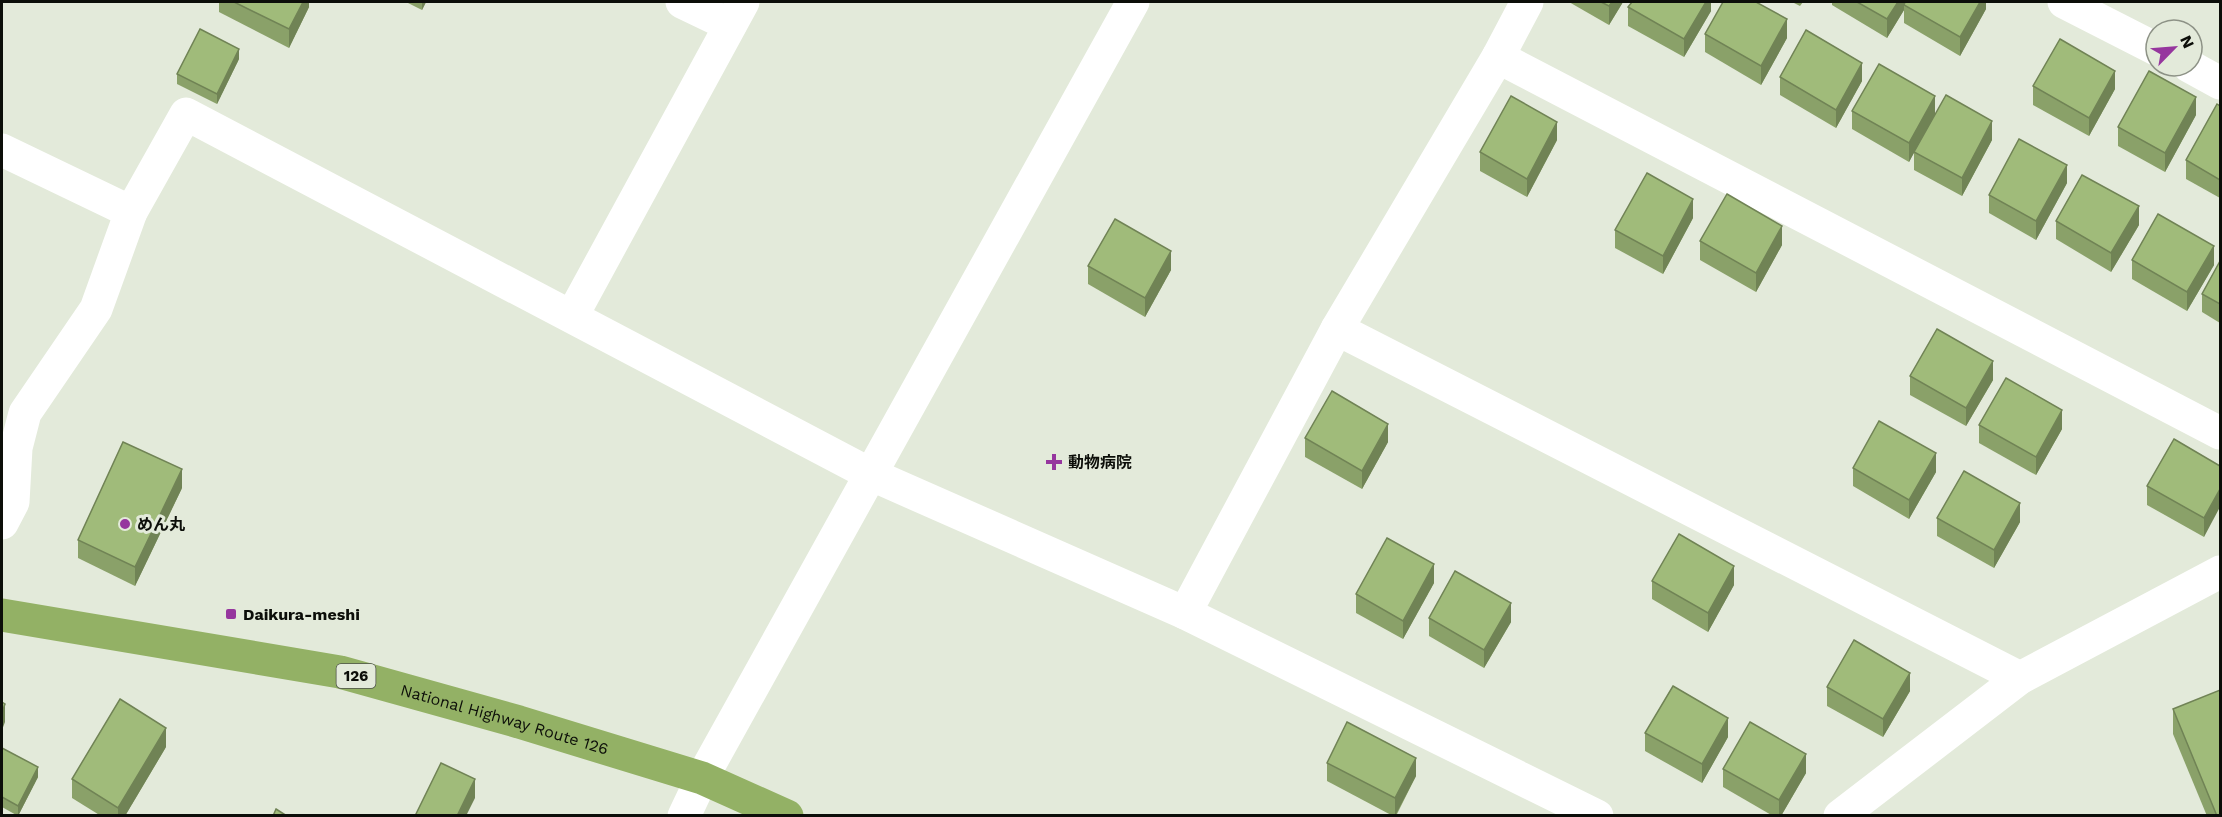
<svg xmlns="http://www.w3.org/2000/svg" width="2222" height="817" font-family="'Work Sans','Noto Sans JP',sans-serif">
<style>
.lines{fill:none;stroke-linecap:round;stroke-linejoin:round}
.minor{stroke:#fff;stroke-width:33}
.highway{stroke:#93b165;stroke-width:33}
.wall{fill:#8aa169}
.shaded-wall{fill:#708355}
.building{fill:#a0bb7a;stroke:#708355;stroke-width:1.5}
.poi-dot{fill:#96369e;stroke:#e3eada;stroke-width:2}
.labels{text-anchor:middle;dominant-baseline:central;stroke-width:6;stroke-linejoin:round;paint-order:stroke}
.shield{fill:#e3eada;stroke:#4c5048;stroke-width:1.5}
.shield-label{font-size:15px;font-weight:bold;fill:#0c0e09}
.poi-label{font-size:16px;font-weight:bold;fill:#0c0e09;stroke:#e3eada;text-anchor:start}
.street-label{font-size:16px;fill:#0c0e09;stroke:#e3eada}
</style>
<rect width="100%" height="100%" fill="#e3eada"/>
<g class="lines">
<!-- minor -->
<g class="minor">
<polyline points="682,2 730,25"/>
<polyline points="2064,2 2156,49"/>
<polyline points="1498,57 2220,433"/>
<polyline points="2189,66 2220,83"/>
<polyline points="2,150 131,212"/>
<polyline points="572,316 743,2"/>
<polyline points="1337,329 2020,678"/>
<polyline points="2,523 13,502 16,448 25,413 96,309 131,212 186,114 870,474 1185,613 1597,816"/>
<polyline points="1185,613 1337,329 1498,57 1527,2"/>
<polyline points="684,816 702,778 1133,2"/>
<polyline points="1840,816 2020,678 2220,572"/>
</g>
<!-- highway -->
<path class="highway" id="s1" d="M2,615L340,672L519,722L702,778L787,816"/>
</g>
<!-- wall -->
<g class="wall">
<polygon points="219,2 309,2 309,7 289,48 219,12"/>
<polygon points="406,2 426,2 422,10"/>
<polygon points="1569,2 1623,2 1609,25"/>
<polygon points="1711,2 1711,11 1684,57 1628,26 1628,7"/>
<polygon points="1792,2 1803,2 1800,6"/>
<polygon points="1832,2 1986,2 1986,9 1960,56 1904,23 1904,10 1887,38 1832,5"/>
<polygon points="1705,34 1787,38 1761,85 1705,52"/>
<polygon points="239,59 217,104 177,84 177,74"/>
<polygon points="1780,77 1862,81 1836,128 1780,95"/>
<polygon points="2033,86 2115,89 2089,136 2033,105"/>
<polygon points="2220,106 2220,198 2186,179 2186,160"/>
<polygon points="1852,111 1935,114 1992,140 1962,196 1914,170 1914,152 1909,162 1852,129"/>
<polygon points="2196,115 2165,172 2118,146 2118,127"/>
<polygon points="1557,140 1527,197 1480,171 1480,152"/>
<polygon points="2067,183 2036,240 1989,213 1989,195"/>
<polygon points="1693,218 1663,274 1615,248 1615,230"/>
<polygon points="2056,221 2139,225 2111,272 2056,239"/>
<polygon points="1700,241 1782,245 1756,292 1700,260"/>
<polygon points="2132,260 2214,265 2187,311 2132,279"/>
<polygon points="2220,261 2220,323 2202,312 2202,294"/>
<polygon points="1088,266 1171,270 1145,317 1088,284"/>
<polygon points="1910,376 1993,380 1966,426 1910,395"/>
<polygon points="1979,425 2062,429 2036,475 1979,443"/>
<polygon points="1305,438 1388,442 1362,489 1305,457"/>
<polygon points="2220,466 2204,537 2147,505 2147,486"/>
<polygon points="1853,468 1936,472 1909,519 1853,486"/>
<polygon points="182,488 135,586 78,558 78,540"/>
<polygon points="1937,518 2020,522 1994,568 1937,536"/>
<polygon points="1652,581 1734,585 1708,632 1652,599"/>
<polygon points="1434,583 1403,639 1356,613 1356,594"/>
<polygon points="1429,618 1511,622 1484,668 1429,636"/>
<polygon points="1827,687 1910,691 1883,737 1827,706"/>
<polygon points="2173,709 2220,816 2207,816 2173,734"/>
<polygon points="1645,733 1728,737 1702,783 1645,751"/>
<polygon points="166,747 125,816 101,816 72,798 72,779"/>
<polygon points="2,748 38,777 18,816 2,807"/>
<polygon points="1327,763 1416,776 1396,816 1393,816 1327,781"/>
<polygon points="1723,769 1806,773 1781,816 1773,816 1723,787"/>
</g>
<!-- shaded-wall -->
<g class="shaded-wall">
<polygon points="303,2 309,2 309,7 289,48 289,29"/>
<polygon points="422,2 426,2 422,10"/>
<polygon points="1612,2 1623,2 1609,25 1609,6"/>
<polygon points="1706,2 1711,2 1711,11 1684,57 1684,39"/>
<polygon points="1898,2 1908,2 1904,5 1904,10 1887,38 1887,19"/>
<polygon points="1980,2 1986,2 1986,9 1960,56 1960,37"/>
<polygon points="1787,19 1787,38 1761,85 1761,66"/>
<polygon points="239,49 239,59 217,104 217,94"/>
<polygon points="1862,63 1862,81 1836,128 1836,110"/>
<polygon points="2115,71 2115,89 2089,136 2089,118"/>
<polygon points="1935,96 1935,115 1909,162 1909,143"/>
<polygon points="2196,97 2196,115 2165,172 2165,153"/>
<polygon points="1992,121 1992,140 1962,196 1962,178"/>
<polygon points="1557,122 1557,140 1527,197 1527,179"/>
<polygon points="2067,165 2067,183 2036,240 2036,221"/>
<polygon points="1693,199 1693,218 1663,274 1663,256"/>
<polygon points="2139,206 2139,225 2111,272 2111,253"/>
<polygon points="1782,226 1782,245 1756,292 1756,273"/>
<polygon points="2214,246 2214,265 2187,311 2187,292"/>
<polygon points="1171,251 1171,270 1145,317 1145,298"/>
<polygon points="1993,361 1993,380 1966,426 1966,408"/>
<polygon points="2062,410 2062,429 2036,475 2036,457"/>
<polygon points="1388,424 1388,442 1362,489 1362,471"/>
<polygon points="1936,453 1936,472 1909,519 1909,500"/>
<polygon points="182,469 182,488 135,586 135,567"/>
<polygon points="2220,489 2220,507 2204,537 2204,518"/>
<polygon points="2020,503 2020,522 1994,568 1994,550"/>
<polygon points="1434,564 1434,583 1403,639 1403,621"/>
<polygon points="1734,566 1734,585 1708,632 1708,613"/>
<polygon points="1511,603 1511,622 1484,668 1484,650"/>
<polygon points="1910,673 1910,691 1883,737 1883,719"/>
<polygon points="5,704 5,722 2,730 2,712"/>
<polygon points="1728,718 1728,737 1702,783 1702,764"/>
<polygon points="166,728 166,747 125,816 118,816 118,808"/>
<polygon points="1806,754 1806,773 1781,816 1779,816 1779,800"/>
<polygon points="1416,758 1416,776 1395,816 1395,798"/>
<polygon points="38,767 38,777 18,816 18,806"/>
<polygon points="475,779 475,798 466,816 457,816"/>
</g>
<!-- building -->
<g class="building">
<polygon points="234,2 303,2 289,29"/>
<polygon points="1601,2 1612,2 1609,6"/>
<polygon points="1632,2 1706,2 1684,39 1628,7"/>
<polygon points="1723,2 1756,2 1787,19 1761,66 1705,34"/>
<polygon points="1857,2 1898,2 1887,19"/>
<polygon points="1905,2 1980,2 1960,37 1904,5"/>
<polygon points="200,29 239,49 217,94 177,74"/>
<polygon points="1806,30 1862,63 1836,110 1780,77"/>
<polygon points="2060,39 2115,71 2089,118 2033,86"/>
<polygon points="1879,64 1935,96 1909,143 1852,111"/>
<polygon points="2149,71 2196,97 2165,153 2118,127"/>
<polygon points="1946,95 1992,121 1962,178 1914,152"/>
<polygon points="1511,96 1557,122 1527,179 1480,152"/>
<polygon points="2217,104 2220,106 2220,180 2186,160"/>
<polygon points="2019,139 2067,165 2036,221 1989,195"/>
<polygon points="1647,173 1693,199 1663,256 1615,230"/>
<polygon points="2082,175 2139,206 2111,253 2056,221"/>
<polygon points="1727,194 1782,226 1756,273 1700,241"/>
<polygon points="2158,214 2214,246 2187,292 2132,260"/>
<polygon points="1115,219 1171,251 1145,298 1088,266"/>
<polygon points="2220,261 2220,304 2202,294"/>
<polygon points="1937,329 1993,361 1966,408 1910,376"/>
<polygon points="2006,378 2062,410 2036,457 1979,425"/>
<polygon points="1332,391 1388,424 1362,471 1305,438"/>
<polygon points="1879,421 1936,453 1909,500 1853,468"/>
<polygon points="2174,439 2220,466 2220,489 2204,518 2147,486"/>
<polygon points="123,442 182,469 135,567 78,540"/>
<polygon points="1964,471 2020,503 1994,550 1937,518"/>
<polygon points="1679,534 1734,566 1708,613 1652,581"/>
<polygon points="1387,538 1434,564 1403,621 1356,594"/>
<polygon points="1455,571 1511,603 1484,650 1429,618"/>
<polygon points="1854,640 1910,673 1883,719 1827,687"/>
<polygon points="1673,686 1728,718 1702,764 1645,733"/>
<polygon points="2220,690 2220,816 2217,816 2173,709"/>
<polygon points="120,699 166,728 118,808 72,779"/>
<polygon points="2,702 5,704 2,712"/>
<polygon points="1347,722 1416,758 1395,798 1327,763"/>
<polygon points="1750,722 1806,754 1779,800 1723,769"/>
<polygon points="2,748 38,767 18,806 2,797"/>
<polygon points="441,763 475,779 457,816 415,816"/>
<polygon points="276,809 287,816 273,816"/>
</g>
<!-- markers -->
<g class="poi-dot">
<path d="M1051 453h6v6h6v6h-6v6h-6v-6h-6v-6h6z"/>
<circle cx="125" cy="524" r="6"/>
<rect x="225" y="608" width="12" height="12" rx="3"/>
</g>
<g class="labels">
<!-- shield labels -->
<rect class="shield" x="336.5" y="664" width="39" height="24" rx="4.5"/>
<g class="shield-label">
<text x="356" y="676">126</text>
</g>
<!-- poi labels -->
<g class="poi-label">
<text x="1068" y="462">動物病院</text>
<text x="137" y="524">めん丸</text>
<text x="243" y="614">Daikura-meshi</text>
</g>
<!-- street labels -->
<g class="street-label">
<text stroke="none"><textPath href="#s1" startOffset="514">National Highway Route 126</textPath></text>
</g>
</g>
<!-- border -->
<rect width="2222" height="817" fill="none" stroke="#0c0e09" stroke-width="6"/>
<!-- north arrow -->
<g transform="translate(2174 48) rotate(65)"><circle r="28" fill="#e3eada" stroke="#8d9286" stroke-width="1.5"/>
<path d="M0-4.5L10 22L0 15L-10 22Z" fill="#96369e"/>
<text y="-9" font-size="16" font-weight="bold" text-anchor="middle" fill="#0c0e09">N</text>
</g>
</svg>
